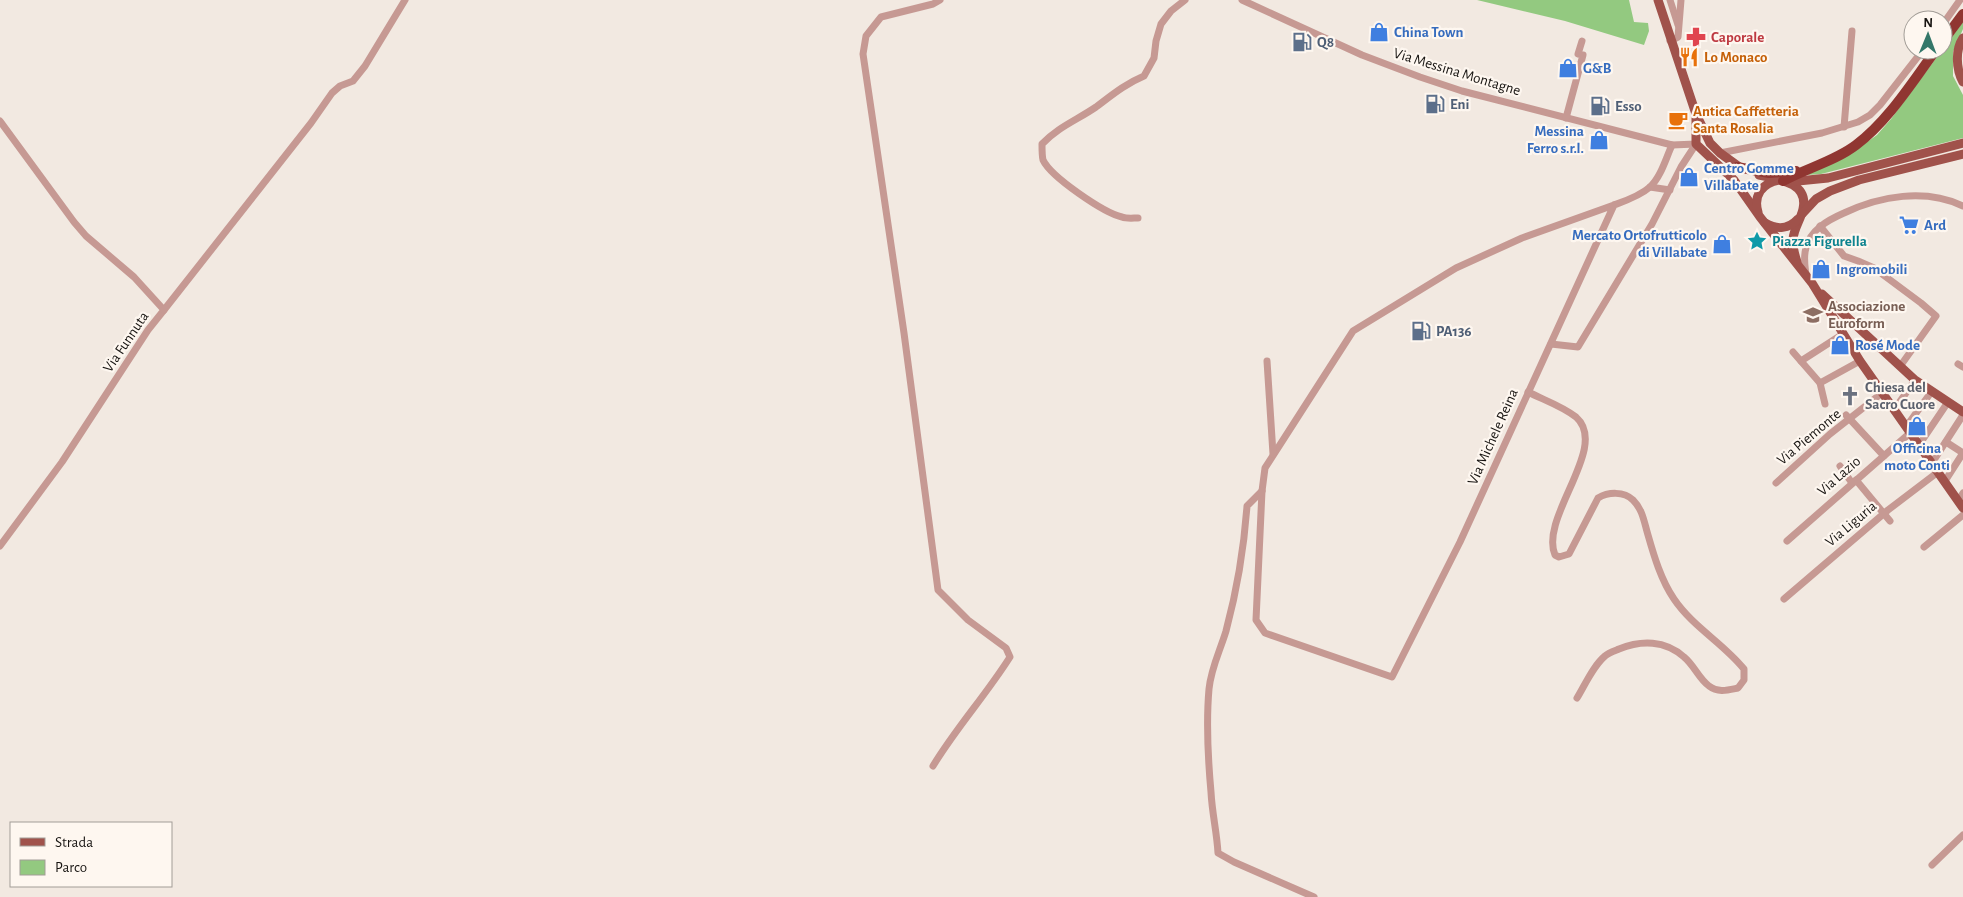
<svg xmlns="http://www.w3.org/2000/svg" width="1963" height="897" font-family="'Alegreya Sans',sans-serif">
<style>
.green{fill:#93c980}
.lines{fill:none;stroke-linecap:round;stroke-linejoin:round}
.minor{stroke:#c69993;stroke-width:7}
.major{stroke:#a0524b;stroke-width:9}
.highway{stroke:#903631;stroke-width:10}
.labels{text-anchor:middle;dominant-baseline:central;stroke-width:4.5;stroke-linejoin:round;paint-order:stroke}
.shop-label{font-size:15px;font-weight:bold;fill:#366cbe;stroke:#fef7f0;text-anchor:start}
.health-label{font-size:15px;font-weight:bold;fill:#be3a42;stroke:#fef7f0;text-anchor:start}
.service-label{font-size:15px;font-weight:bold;fill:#4e5e75;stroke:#fef7f0;text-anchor:start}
.food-label{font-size:15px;font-weight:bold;fill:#c56008;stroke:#fef7f0;text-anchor:start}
.street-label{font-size:15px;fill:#181512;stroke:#fef7f0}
.culture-label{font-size:15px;font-weight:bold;fill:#0d838f;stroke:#fef7f0;text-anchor:start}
.education-label{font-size:15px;font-weight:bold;fill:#785e54;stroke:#fef7f0;text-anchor:start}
.worship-label{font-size:15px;font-weight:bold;fill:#5b616d;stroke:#fef7f0;text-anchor:start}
</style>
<rect width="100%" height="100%" fill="#f2e9e1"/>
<!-- green -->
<g class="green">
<polygon points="1477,0 1629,0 1634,22 1648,23 1649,31 1644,45 1565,21"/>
<polygon points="1963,22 1963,29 1953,52 1953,76 1963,95 1963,138 1821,174 1807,175 1853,152 1877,135 1891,119"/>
</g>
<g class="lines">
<!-- minor -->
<g class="minor">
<polyline points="1242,0 1362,55 1420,77 1462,91 1672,145 1696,144"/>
<polyline points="1670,0 1678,25"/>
<polyline points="1943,24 1960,0"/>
<polyline points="1670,41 1678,37 1681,0"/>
<polyline points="1566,118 1583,55 1578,54 1582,41"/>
<polyline points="0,121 74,222 86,236 134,277 164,310 148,330 62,462 0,546"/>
<polyline points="1844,127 1852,31"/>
<polyline points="1720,153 1822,133 1858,122 1870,115 1880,105 1923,50"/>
<polyline points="1650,187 1670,190"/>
<path d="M1614,205L1460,542L1392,677L1265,633L1256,620L1262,491L1265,468L1353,331L1456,268L1522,238L1614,205C1625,201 1640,196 1650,187C1661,177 1666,158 1672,145"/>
<path d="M1138,218C1133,218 1127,219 1122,217C1104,213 1051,177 1043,160C1042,156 1042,149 1042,144C1058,127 1077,120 1096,107C1112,95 1125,84 1144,76L1154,58L1156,41L1161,24L1171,11L1185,0"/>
<polyline points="1820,226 1844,256 1858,261 1874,268 1921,303 1936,316 1901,365"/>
<path d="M1806,275C1805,266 1803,257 1806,248C1810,230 1828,220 1844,213C1880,196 1925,188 1963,206"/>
<polyline points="164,310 311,123 332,93 340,86 353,81 365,66 405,0"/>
<polyline points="1551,344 1578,347 1652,224 1681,167 1696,144"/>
<polyline points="1793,352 1820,383 1825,404"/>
<polyline points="1267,361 1273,454"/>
<polyline points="1801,361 1843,334"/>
<polyline points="1958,364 1963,367"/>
<polyline points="1820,383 1860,361"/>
<path d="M1528,392C1544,400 1562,406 1576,417C1610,447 1539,517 1555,555L1559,557L1569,554L1598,498C1608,492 1624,491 1633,500C1643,510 1644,522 1648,535C1654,556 1661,580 1674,599C1693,627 1723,643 1744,669V680L1738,688C1728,690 1718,693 1709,686C1699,679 1694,665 1684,657C1665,640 1641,640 1619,649C1614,651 1608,653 1605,656C1593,666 1585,685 1577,698"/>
<polyline points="1894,410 1915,380"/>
<polyline points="1846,415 1884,456"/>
<polyline points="1906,427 1932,391"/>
<polyline points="1946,442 1963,453"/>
<polyline points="1919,445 1948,402"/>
<polyline points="1932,463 1963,415"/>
<polyline points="1840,466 1852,483"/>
<polyline points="1856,480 1890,521"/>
<polyline points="1945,481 1963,453"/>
<polyline points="1776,483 1830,434 1882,393"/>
<path d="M1262,491L1247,506C1244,548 1237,590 1226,631C1220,651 1211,668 1209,689C1206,723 1208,759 1211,792C1212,813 1217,833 1218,853L1234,862L1314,897"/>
<polyline points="1958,501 1963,493"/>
<polyline points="1787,541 1910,433"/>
<polyline points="1924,547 1963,515"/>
<polyline points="1784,599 1888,510 1938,472"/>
<path d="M933,766C956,728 986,695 1010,657L1006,648L968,620L938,590L904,333L863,54L866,36L881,17L933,4L940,0"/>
<polyline points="1932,865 1963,835"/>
</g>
<!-- major -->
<g class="major">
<polyline points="1658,0 1696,114 1710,143 1720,153 1742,169"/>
<path d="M1963,38C1955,50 1956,69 1963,82"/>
<polyline points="1696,114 1696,144 1734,180 1760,217 1812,283 1860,361 1963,508"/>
<path d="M1759,175C1777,179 1809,182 1803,209C1801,219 1794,228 1793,239C1792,247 1795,255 1797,262"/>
<polyline points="1788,182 1828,178 1963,143"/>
<path d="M1758,212C1753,196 1762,183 1779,180"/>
<polyline points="1802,214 1816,199 1830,191 1859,180 1963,154"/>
<path d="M1765,223C1777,230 1789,229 1798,219"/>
<polyline points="1822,294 1915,380 1963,412"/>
</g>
<!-- highway -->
<g class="highway">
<polyline points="1943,41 1963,14"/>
<polyline points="1737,167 1769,173 1796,171"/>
<path d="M1783,181C1807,168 1835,161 1856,145C1889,120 1912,82 1936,50"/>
</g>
</g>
<!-- icons -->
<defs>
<symbol id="shop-bare" viewBox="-9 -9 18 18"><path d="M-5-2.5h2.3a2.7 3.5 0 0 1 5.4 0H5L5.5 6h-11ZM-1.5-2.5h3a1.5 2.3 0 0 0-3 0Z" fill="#3f7fe0" stroke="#fef7f0" stroke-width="2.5" paint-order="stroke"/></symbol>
<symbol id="pharmacy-bare" viewBox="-9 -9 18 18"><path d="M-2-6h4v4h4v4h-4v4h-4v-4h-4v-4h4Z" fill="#e0444e" stroke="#fef7f0" stroke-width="2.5" paint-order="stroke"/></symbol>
<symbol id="fuel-bare" viewBox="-9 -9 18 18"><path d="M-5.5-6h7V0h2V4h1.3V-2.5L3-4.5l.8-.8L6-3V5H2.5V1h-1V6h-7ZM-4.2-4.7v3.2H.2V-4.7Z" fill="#5c6f8a" stroke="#fef7f0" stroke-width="2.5" paint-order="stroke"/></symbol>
<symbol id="restaurant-bare" viewBox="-9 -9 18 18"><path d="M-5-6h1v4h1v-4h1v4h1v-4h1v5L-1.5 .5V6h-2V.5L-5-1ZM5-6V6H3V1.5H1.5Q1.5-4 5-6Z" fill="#e8710a" stroke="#fef7f0" stroke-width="2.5" paint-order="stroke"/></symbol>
<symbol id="cafe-bare" viewBox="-9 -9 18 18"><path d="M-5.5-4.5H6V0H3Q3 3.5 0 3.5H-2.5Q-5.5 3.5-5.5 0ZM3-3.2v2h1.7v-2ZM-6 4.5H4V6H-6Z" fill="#e8710a" stroke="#fef7f0" stroke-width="2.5" paint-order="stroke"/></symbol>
<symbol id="supermarket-bare" viewBox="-9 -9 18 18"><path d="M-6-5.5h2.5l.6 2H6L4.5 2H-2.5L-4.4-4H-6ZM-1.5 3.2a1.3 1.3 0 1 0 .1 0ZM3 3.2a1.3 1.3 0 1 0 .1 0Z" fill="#3f7fe0" stroke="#fef7f0" stroke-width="2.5" paint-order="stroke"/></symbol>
<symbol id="sight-bare" viewBox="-9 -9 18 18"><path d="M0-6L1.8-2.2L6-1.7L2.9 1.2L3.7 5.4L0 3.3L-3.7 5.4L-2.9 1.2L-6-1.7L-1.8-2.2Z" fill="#0f9aa8" stroke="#fef7f0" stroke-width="2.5" paint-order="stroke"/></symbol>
<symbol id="school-bare" viewBox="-9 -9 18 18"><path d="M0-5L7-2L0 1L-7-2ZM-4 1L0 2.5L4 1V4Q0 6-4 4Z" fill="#8d6e63" stroke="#fef7f0" stroke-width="2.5" paint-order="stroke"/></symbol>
<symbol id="church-bare" viewBox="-9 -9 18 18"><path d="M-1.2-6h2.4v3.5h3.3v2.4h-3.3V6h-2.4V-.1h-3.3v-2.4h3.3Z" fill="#6b7280" stroke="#fef7f0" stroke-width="2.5" paint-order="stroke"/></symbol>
</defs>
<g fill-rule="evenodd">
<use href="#shop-bare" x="1365" y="18" width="28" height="28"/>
<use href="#pharmacy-bare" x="1682" y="23" width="28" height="28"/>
<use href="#fuel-bare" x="1288" y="28" width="28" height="28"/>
<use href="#restaurant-bare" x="1675" y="43" width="28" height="28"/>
<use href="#shop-bare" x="1554" y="54" width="28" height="28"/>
<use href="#fuel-bare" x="1421" y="90" width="28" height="28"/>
<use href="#fuel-bare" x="1586" y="92" width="28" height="28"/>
<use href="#cafe-bare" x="1664" y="106" width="28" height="28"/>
<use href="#shop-bare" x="1585" y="126" width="28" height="28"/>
<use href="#shop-bare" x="1675" y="163" width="28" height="28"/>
<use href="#supermarket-bare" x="1895" y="211" width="28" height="28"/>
<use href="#sight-bare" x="1743" y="227" width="28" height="28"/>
<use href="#shop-bare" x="1708" y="230" width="28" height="28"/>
<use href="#shop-bare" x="1807" y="255" width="28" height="28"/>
<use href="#school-bare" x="1799" y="301" width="28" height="28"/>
<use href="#fuel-bare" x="1407" y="317" width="28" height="28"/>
<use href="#shop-bare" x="1826" y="331" width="28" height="28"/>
<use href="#church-bare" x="1836" y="382" width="28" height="28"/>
<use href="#shop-bare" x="1903" y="412" width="28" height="28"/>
</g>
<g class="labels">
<!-- shop labels -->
<g class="shop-label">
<text x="1394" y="32">China Town</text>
<text x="1583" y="68">G&amp;B</text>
<text x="1584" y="131" text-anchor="end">Messina<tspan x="1584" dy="17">Ferro s.r.l.</tspan></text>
<text x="1704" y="168">Centro Gomme<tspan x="1704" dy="17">Villabate</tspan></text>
<text x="1924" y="225">Ard</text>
<text x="1707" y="235" text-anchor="end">Mercato Ortofrutticolo<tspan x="1707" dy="17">di Villabate</tspan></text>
<text x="1836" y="269">Ingromobili</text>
<text x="1855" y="345">Rosé Mode</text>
<text x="1917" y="448" text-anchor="middle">Officina<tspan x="1917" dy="17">moto Conti</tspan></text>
</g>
<!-- health labels -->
<g class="health-label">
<text x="1711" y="37">Caporale</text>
</g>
<!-- service labels -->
<g class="service-label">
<text x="1317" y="42">Q8</text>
<text x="1450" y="104">Eni</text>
<text x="1615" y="106">Esso</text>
<text x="1436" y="331">PA136</text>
</g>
<!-- food labels -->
<g class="food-label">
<text x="1704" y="57">Lo Monaco</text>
<text x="1693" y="111">Antica Caffetteria<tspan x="1693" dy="17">Santa Rosalia</tspan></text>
</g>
<!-- street labels -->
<g class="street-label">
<text transform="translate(1457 72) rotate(17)">Via Messina Montagne</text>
<text transform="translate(126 342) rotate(-56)">Via Funnuta</text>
<text transform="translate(1493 437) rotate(-66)">Via Michele Reina</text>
<text transform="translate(1809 437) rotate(-40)">Via Piemonte</text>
<text transform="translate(1839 476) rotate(-41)">Via Lazio</text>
<text transform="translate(1851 524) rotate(-40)">Via Liguria</text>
</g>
<!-- culture labels -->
<g class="culture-label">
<text x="1772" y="241">Piazza Figurella</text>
</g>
<!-- education labels -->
<g class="education-label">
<text x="1828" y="306">Associazione<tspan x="1828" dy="17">Euroform</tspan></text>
</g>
<!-- worship labels -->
<g class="worship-label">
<text x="1865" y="387">Chiesa del<tspan x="1865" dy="17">Sacro Cuore</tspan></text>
</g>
</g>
<!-- legend -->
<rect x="10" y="822" width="162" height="65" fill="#fef7f0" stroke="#a29d97"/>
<rect x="20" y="838" width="25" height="8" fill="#a0524b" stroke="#a29d97"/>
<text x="55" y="847" font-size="15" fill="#181512">Strada</text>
<rect x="20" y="860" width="25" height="15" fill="#93c980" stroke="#a29d97"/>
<text x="55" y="872" font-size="15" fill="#181512">Parco</text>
<!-- north arrow -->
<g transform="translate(1928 35) rotate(1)"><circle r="24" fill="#fef7f0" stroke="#a29d97"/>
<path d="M0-4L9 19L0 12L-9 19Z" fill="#347769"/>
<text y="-8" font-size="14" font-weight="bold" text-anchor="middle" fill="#181512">N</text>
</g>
</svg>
